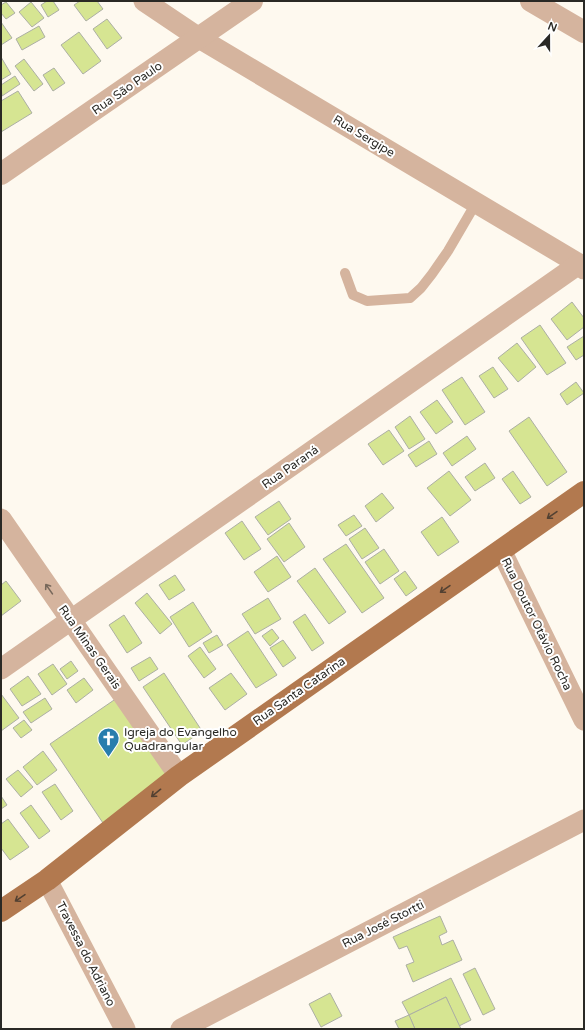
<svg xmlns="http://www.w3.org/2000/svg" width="585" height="1030" font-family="'Varela Round',sans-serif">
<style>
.building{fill:#d6e592;stroke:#acafa4}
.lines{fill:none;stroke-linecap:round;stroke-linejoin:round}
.service{stroke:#d5b49e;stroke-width:10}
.minor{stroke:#d5b49e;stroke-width:21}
.tertiary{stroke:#d5b49e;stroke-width:22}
.primary{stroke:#b2794f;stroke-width:22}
.oneway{stroke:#534132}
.oneway2{stroke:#77685b}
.labels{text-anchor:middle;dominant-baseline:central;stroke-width:4;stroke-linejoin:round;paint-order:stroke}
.street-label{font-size:12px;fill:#2a2925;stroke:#fff}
.poi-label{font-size:12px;fill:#2a2925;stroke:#fff;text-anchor:start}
</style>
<rect width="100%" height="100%" fill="#fef9ef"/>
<!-- building -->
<g class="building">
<polygon points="47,1 53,1 59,10 48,17 41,5"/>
<polygon points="80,1 97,1 103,9 86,21 74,5"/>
<polygon points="6,2 15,13 6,19 1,13 1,5"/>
<polygon points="31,2 44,18 32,27 19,12"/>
<polygon points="107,19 122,38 107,49 93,29"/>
<polygon points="1,22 12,38 1,45"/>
<polygon points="39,26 45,37 22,50 16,39"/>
<polygon points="79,32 101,61 83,74 61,45"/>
<polygon points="1,57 11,74 1,80"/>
<polygon points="24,59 43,84 34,91 15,66"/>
<polygon points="54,68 65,83 53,91 43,75"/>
<polygon points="15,76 20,84 2,96 1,85"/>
<polygon points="18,91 32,113 1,132 1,101"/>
<polygon points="572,302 584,318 584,327 567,340 551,319"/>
<polygon points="540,325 566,363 547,375 521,338"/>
<polygon points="584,336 584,355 576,360 567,347"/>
<polygon points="517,343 536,367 518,382 498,358"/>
<polygon points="493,367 508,389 494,398 479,376"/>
<polygon points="462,377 485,412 465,425 442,390"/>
<polygon points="576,382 584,393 567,405 560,394"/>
<polygon points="437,400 453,422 436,434 420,412"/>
<polygon points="410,416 425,439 409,449 395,427"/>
<polygon points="529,417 567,472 547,486 509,431"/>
<polygon points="389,430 404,451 383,465 368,444"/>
<polygon points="467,436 476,449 452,466 443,453"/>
<polygon points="429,441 437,454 416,467 408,455"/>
<polygon points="485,463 495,478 475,491 465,477"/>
<polygon points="449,471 471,500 450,516 427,488"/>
<polygon points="513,471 531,497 520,504 502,479"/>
<polygon points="382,493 394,508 376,522 365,506"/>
<polygon points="279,501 291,519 268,535 255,517"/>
<polygon points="354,515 362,526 346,536 338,525"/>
<polygon points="442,517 459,542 438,556 421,532"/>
<polygon points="242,521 261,549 244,560 225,533"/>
<polygon points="289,523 305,547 284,562 267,539"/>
<polygon points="365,528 379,548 362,559 349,539"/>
<polygon points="346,544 384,598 362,613 323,559"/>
<polygon points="384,549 399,571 380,584 365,562"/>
<polygon points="277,556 291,577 268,592 254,572"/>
<polygon points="315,568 346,612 329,624 297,581"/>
<polygon points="405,571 417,588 406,596 394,579"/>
<polygon points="175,575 185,590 169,600 159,585"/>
<polygon points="6,581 21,601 1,616 1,585"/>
<polygon points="147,593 172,624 160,634 135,603"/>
<polygon points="268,598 281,619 255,634 242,614"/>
<polygon points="193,602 212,632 189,647 170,617"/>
<polygon points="305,614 324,643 312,651 293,622"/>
<polygon points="124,615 142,643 127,653 109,625"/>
<polygon points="272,629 279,638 270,646 262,636"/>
<polygon points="248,631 277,675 256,688 227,645"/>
<polygon points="217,635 223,645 209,653 203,643"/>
<polygon points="283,640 296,658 283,667 270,648"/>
<polygon points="200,647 216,669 204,678 188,656"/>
<polygon points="150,657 158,669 139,681 131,668"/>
<polygon points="71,661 78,671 67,679 60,669"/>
<polygon points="53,664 67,684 52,695 38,674"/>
<polygon points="164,673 202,731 182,745 143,687"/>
<polygon points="231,673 247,694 225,710 209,688"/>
<polygon points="28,676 41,694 22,706 10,689"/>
<polygon points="84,678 93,690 76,703 67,690"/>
<polygon points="1,694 19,718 1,731"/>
<polygon points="45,698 52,709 31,723 23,712"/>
<polygon points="117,698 167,773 103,823 50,744"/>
<polygon points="24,720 32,730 21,738 13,728"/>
<polygon points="43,751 57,770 37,785 23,767"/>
<polygon points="18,770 33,787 21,797 6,779"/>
<polygon points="55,784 73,811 61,820 42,792"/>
<polygon points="1,796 7,805 1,809"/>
<polygon points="31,805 50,831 39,839 20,813"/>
<polygon points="8,819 29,847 10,860 1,848 1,824"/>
<polygon points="440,916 447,932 439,936 442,945 453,940 462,960 413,982 406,965 414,962 407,946 399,949 393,937"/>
<polygon points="475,968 495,1009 483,1015 463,974"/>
<polygon points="451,978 471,1020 459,1026 446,997 409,1015 402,1002"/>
<polygon points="330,993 342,1016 321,1027 309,1004"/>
<polygon points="446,997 461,1029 415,1029 409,1015"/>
<polygon points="409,1015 415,1029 399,1029 395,1021"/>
</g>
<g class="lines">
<!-- service -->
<polyline class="service" points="345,273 353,295 367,301 410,298 421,288 432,274 448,251 476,203"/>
<!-- minor -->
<g class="minor">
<polyline points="144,1 199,38 579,264 584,269"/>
<polyline points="1,519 179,776"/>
<polyline points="501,550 584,720"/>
<polyline points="1,669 579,264"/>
<polyline points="47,880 125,1029"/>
<polyline points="181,1029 584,820"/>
</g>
<!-- tertiary -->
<g class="tertiary">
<polyline points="531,1 584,32"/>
<polyline points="1,174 252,1"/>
</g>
<!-- primary -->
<polyline class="primary" points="1,911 47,880 179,776 584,492"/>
</g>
<!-- one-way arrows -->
<defs><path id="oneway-shaft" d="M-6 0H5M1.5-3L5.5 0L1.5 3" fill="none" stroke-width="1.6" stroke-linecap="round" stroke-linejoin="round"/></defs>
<g class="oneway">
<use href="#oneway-shaft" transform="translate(552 515) rotate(145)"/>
<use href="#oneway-shaft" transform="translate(445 589) rotate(145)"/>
<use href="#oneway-shaft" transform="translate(156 793) rotate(141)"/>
<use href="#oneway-shaft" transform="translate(20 898) rotate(146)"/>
</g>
<use class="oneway2" href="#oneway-shaft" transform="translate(49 589) rotate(-125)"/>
<!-- icons -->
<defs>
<symbol id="church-pin" viewBox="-11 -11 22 30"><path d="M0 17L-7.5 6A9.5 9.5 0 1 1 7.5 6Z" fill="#287dad" stroke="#fff"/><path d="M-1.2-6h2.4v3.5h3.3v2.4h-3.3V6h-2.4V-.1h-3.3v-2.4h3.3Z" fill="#fff"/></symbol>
</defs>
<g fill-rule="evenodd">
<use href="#church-pin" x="96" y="726" width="25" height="34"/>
</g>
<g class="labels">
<!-- street labels -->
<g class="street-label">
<text transform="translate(127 88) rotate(-35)">Rua São Paulo</text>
<text transform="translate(364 136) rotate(31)">Rua Sergipe</text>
<text transform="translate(290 467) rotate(-35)">Rua Paraná</text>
<text transform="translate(537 624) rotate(64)">Rua Doutor Otávio Rocha</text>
<text transform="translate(90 647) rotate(55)">Rua Minas Gerais</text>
<text transform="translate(299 691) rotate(-35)">Rua Santa Catarina</text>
<text transform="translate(383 924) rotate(-27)">Rua José Stortti</text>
<text transform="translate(86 954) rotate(63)">Travessa do Adriano</text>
</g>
<!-- poi labels -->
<g class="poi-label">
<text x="124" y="732">Igreja do Evangelho<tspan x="124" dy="14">Quadrangular</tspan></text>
</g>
</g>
<!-- border -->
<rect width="585" height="1030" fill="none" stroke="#2a2925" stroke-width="4"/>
<!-- north arrow -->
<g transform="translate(549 36) rotate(21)" stroke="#ffffff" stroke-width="3" paint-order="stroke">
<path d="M0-3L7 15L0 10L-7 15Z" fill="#2a2925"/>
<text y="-6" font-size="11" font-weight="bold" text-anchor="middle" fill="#2a2925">N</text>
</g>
</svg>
